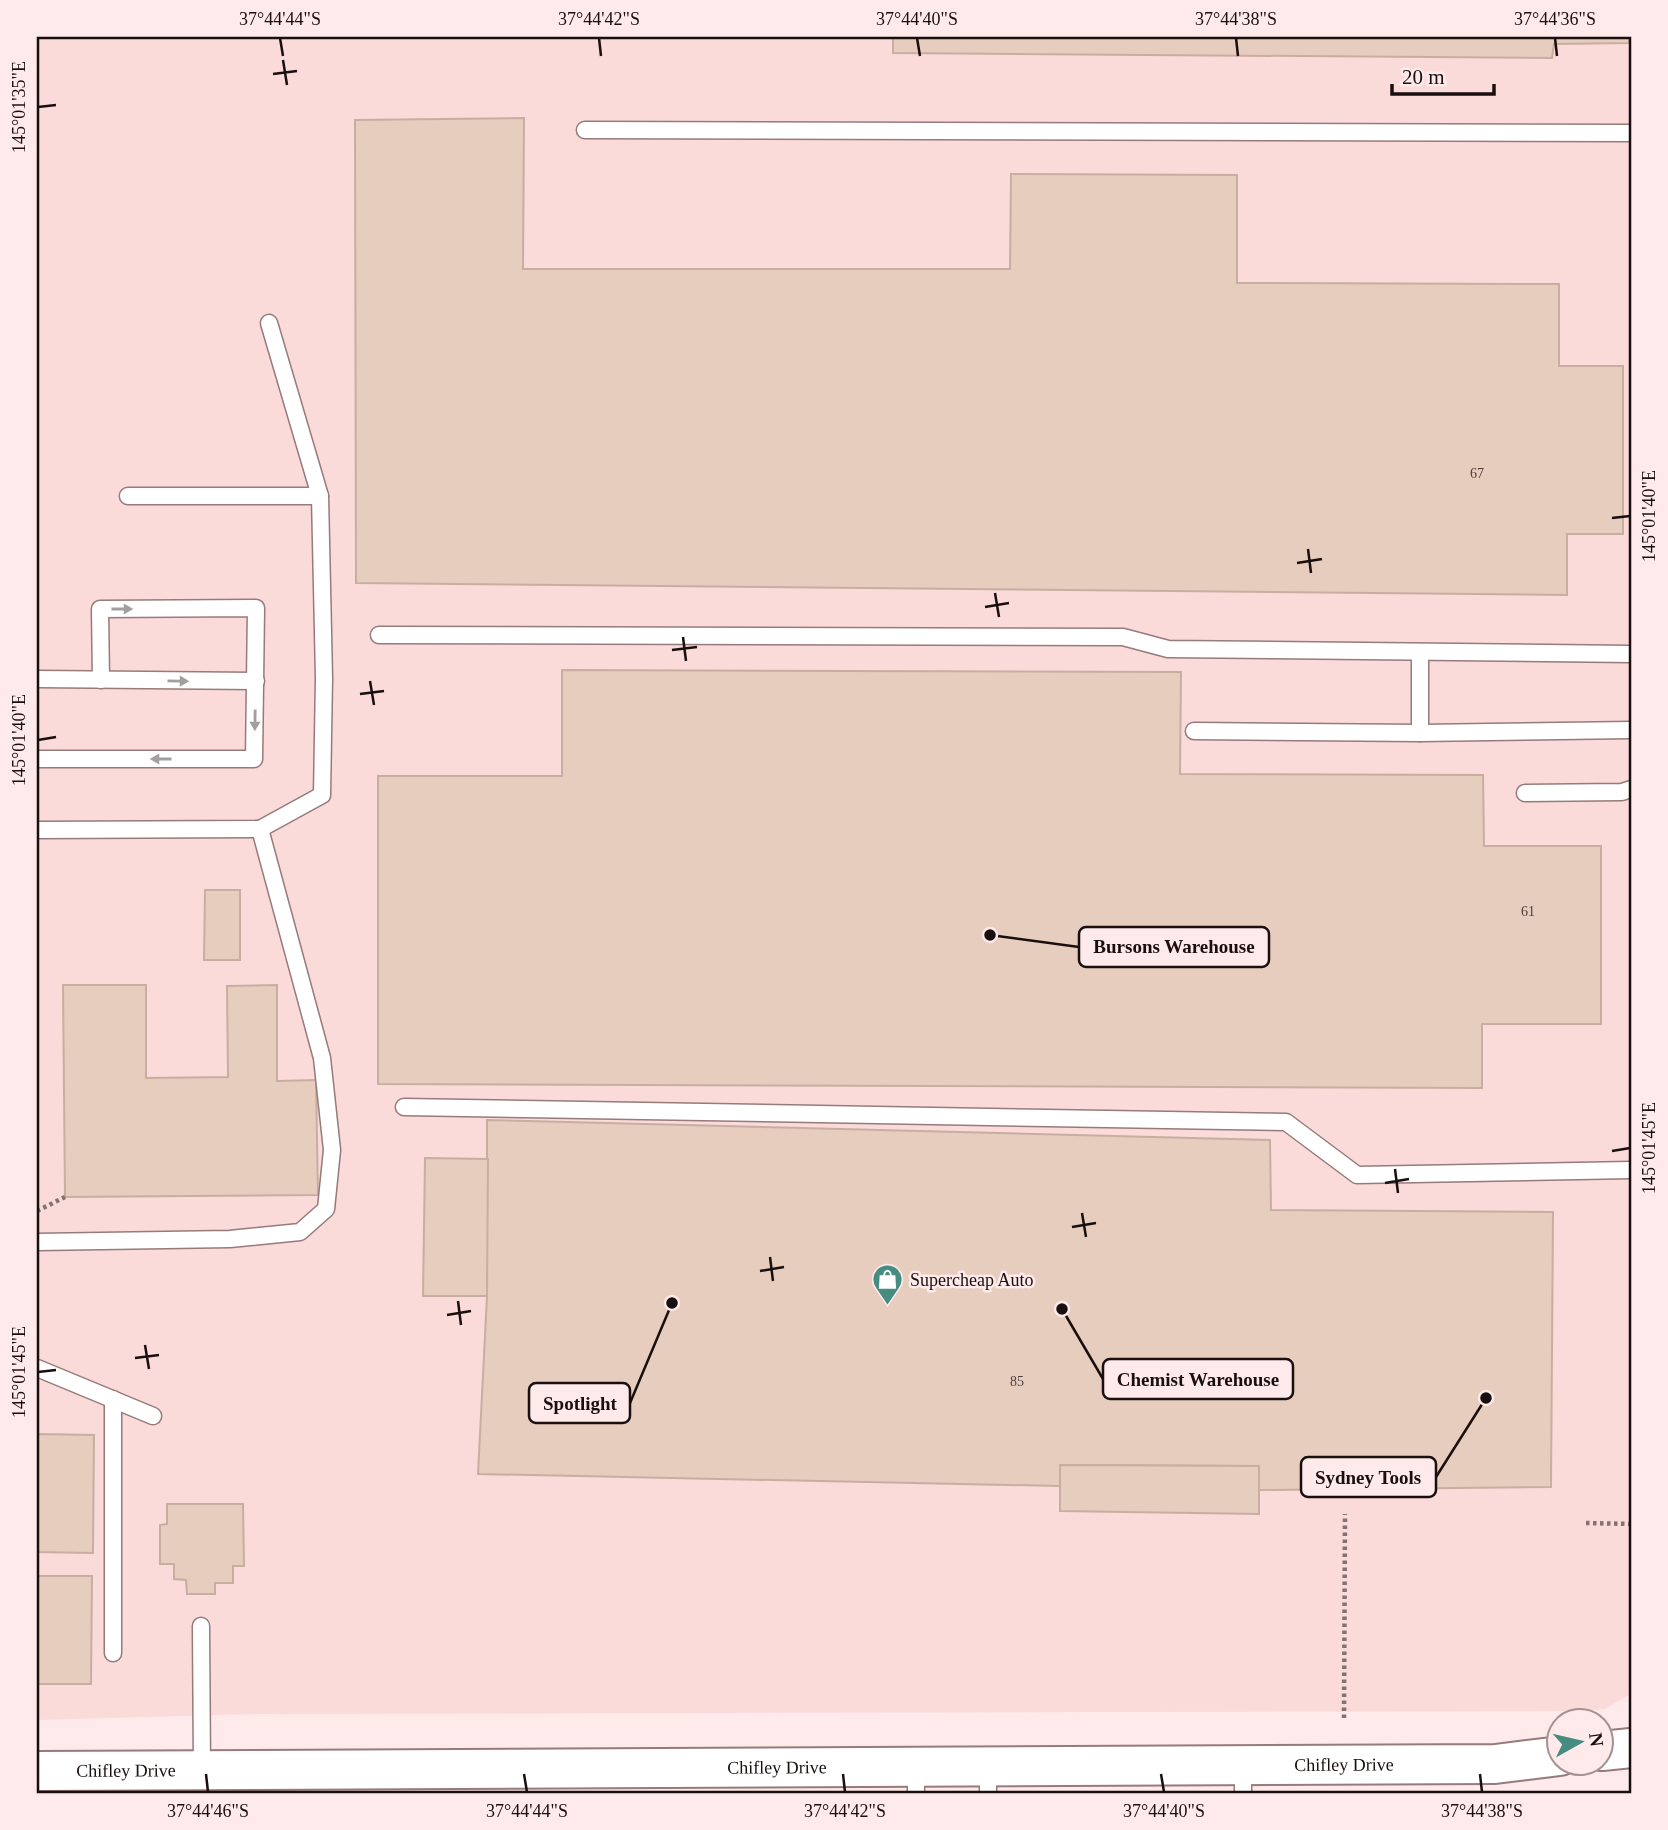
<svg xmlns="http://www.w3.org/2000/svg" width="1668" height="1830" font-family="Georgia,serif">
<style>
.built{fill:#fbdada}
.building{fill:#e7cdbe;stroke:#c8aea0;stroke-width:2}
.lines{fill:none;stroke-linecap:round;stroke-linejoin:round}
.service-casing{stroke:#977a7a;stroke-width:19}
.secondary-casing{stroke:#977a7a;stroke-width:42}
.path{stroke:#827272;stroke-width:4.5;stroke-dasharray:3.5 3.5;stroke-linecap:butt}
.service{stroke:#fff;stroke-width:16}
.secondary{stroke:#fff;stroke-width:38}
.oneway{fill:#a39f9f}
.ticks{fill:none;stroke:#1a0f0f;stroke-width:2.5}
.labels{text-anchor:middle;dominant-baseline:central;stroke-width:5;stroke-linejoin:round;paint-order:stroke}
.number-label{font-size:14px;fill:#4d3e3b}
.poi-label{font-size:18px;fill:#1a0f0f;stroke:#feeaea;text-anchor:start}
.street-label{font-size:18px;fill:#1a0f0f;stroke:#feeaea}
.leader{fill:none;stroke:#1a0f0f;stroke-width:2.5}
.callout-dot{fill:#1a0f0f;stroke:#feeaea;stroke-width:2.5}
.callout{fill:#feeaea;stroke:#1a0f0f;stroke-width:2.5}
.callout-label{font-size:19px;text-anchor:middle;font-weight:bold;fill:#1a0f0f}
.neatline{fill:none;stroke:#1a0f0f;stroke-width:2.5}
.ticks-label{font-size:18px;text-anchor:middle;fill:#1a0f0f}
</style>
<rect width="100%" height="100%" fill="#feeaea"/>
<!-- built -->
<polygon class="built" points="37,37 1631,37 1631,1694 1605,1709 1585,1711 253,1714 37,1720"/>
<!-- building -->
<g class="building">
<polygon points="893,37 1630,37 1629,43 1554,44 1552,58 893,53"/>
<polygon points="524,118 523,269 1010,269 1011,174 1237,175 1237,283 1559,284 1559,366 1623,366 1623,534 1567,534 1567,595 356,583 355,120"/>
<polygon points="562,670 1181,672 1180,774 1483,775 1484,846 1601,846 1601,1024 1482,1024 1482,1088 378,1084 378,776 562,776"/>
<polygon points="205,890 240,890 240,960 204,960"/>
<polygon points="63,985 146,985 146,1078 228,1077 227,986 277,985 277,1081 316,1080 318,1195 65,1197"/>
<polygon points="487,1120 1270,1140 1271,1210 1553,1212 1551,1487 1259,1490 1259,1466 1060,1465 1060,1486 478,1474 487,1296"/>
<polygon points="425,1158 488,1159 487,1296 423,1296"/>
<polygon points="37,1434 94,1435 93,1553 37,1552"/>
<polygon points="1060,1465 1259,1466 1259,1514 1060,1511"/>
<polygon points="167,1504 243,1504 244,1566 233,1566 233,1583 215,1583 215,1594 187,1594 186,1580 174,1579 174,1564 160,1564 160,1525 167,1524"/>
<polygon points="37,1576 92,1576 91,1684 37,1684"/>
</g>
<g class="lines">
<defs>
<g id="service">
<polyline points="585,130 1631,133"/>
<polyline points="269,323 320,496"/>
<polyline points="379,635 1123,637 1168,649 1631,654"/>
<polyline points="1420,652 1420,733"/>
<polyline points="37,679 256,681"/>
<polyline points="1194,731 1420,733 1631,730"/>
<polyline points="37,759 254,759 256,608 100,609 101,680"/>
<polyline points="1525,793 1622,792 1631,789"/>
<polyline points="37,830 260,829 322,795 324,678 320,496 128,496"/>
<polyline points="404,1107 1286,1122 1357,1175 1631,1170"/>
<polyline points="37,1242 230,1239 300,1232 326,1209 332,1150 322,1058 260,829"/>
<polyline points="37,1368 153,1416"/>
<polyline points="113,1399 113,1653"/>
<polyline points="201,1626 202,1769"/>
<polyline points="1243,1764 1243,1793"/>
<polyline points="988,1765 988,1793"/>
<polyline points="916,1793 916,1765"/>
</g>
<g id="secondary">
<polyline points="1602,1751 1631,1748"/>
<path id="s1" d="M37,1771L1495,1764L1560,1756"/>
</g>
</defs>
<!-- service casing -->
<use href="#service" class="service-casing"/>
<!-- secondary casing -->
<use href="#secondary" class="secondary-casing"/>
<!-- path -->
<g class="path">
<polyline points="37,1211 65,1197"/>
<polyline points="1586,1523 1631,1524"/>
<polyline points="1344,1718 1345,1514"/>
</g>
<!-- service -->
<use href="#service" class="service"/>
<!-- secondary -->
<use href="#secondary" class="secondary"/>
</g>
<!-- one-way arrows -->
<defs><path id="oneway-solid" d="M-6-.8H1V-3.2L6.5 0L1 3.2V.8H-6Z" transform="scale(1.75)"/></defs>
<g class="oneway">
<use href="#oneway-solid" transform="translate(122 609)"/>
<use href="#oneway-solid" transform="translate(178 681) rotate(1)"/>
<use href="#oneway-solid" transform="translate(255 720) rotate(91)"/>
<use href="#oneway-solid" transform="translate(161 759) rotate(180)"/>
</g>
<!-- ticks -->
<path class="ticks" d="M280,38L283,56M599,38L601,56M917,38L920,56M1236,38L1238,56M1555,38L1557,56M283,60L287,85M273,74L297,71M38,107L56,105M1612,518L1630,516M1308,549L1311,573M1297,563L1322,559M995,593L999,617M985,607L1009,603M683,637L686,661M672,650L697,647M370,681L374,705M360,694L384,691M38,740L56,737M1612,1151L1630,1148M1395,1169L1398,1193M1385,1183L1409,1179M1082,1213L1086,1237M1072,1227L1096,1223M770,1257L773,1281M760,1271L784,1267M458,1301L461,1325M447,1315L471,1311M145,1345L149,1369M135,1358L159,1355M38,1372L56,1370M206,1774L208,1792M524,1774L527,1792M843,1774L845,1792M1161,1774L1164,1792M1480,1774L1482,1792"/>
<!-- icons -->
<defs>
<symbol id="shop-pin" viewBox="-11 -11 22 30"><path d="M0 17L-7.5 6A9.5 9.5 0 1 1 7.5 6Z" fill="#478c81" stroke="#feeaea"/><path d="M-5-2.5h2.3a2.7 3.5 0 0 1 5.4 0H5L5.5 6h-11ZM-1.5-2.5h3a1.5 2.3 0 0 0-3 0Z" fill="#fff"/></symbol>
</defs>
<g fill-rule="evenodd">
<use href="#shop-pin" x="870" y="1262" width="35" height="47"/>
</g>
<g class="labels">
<!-- number labels -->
<g class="number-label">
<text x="1477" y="473">67</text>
<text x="1528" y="911">61</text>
<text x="1017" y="1381">85</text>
</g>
<!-- poi labels -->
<g class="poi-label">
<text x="910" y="1280">Supercheap Auto</text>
</g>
<!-- street labels -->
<g class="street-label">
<text stroke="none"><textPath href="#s1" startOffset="1307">Chifley Drive</textPath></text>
<text stroke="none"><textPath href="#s1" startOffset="740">Chifley Drive</textPath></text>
<text stroke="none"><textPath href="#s1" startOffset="89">Chifley Drive</textPath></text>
</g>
</g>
<!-- callouts -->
<path class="leader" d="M990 935L1079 947M1062 1309L1103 1379M672 1303L630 1403M1486 1398L1436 1477"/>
<g class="callout-dot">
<circle cx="990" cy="935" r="7"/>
<circle cx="1062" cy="1309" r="7"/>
<circle cx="672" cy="1303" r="7"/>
<circle cx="1486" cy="1398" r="7"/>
</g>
<g class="callout">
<rect x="1079" y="927" width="190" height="40" rx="7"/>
<rect x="1103" y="1359" width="190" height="40" rx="7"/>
<rect x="529" y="1383" width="101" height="40" rx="7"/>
<rect x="1301" y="1457" width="135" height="40" rx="7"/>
</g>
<g class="callout-label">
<text x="1174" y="953">Bursons Warehouse</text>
<text x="1198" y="1386">Chemist Warehouse</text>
<text x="580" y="1410">Spotlight</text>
<text x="1368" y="1484">Sydney Tools</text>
</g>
<!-- border -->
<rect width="1668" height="1830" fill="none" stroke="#feeaea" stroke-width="77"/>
<!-- north arrow -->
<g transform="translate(1580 1742) rotate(82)"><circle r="33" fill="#feeaea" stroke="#a39292" stroke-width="2"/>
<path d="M0-5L12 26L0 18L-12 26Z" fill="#478c81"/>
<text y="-10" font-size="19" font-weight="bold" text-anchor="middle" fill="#1a0f0f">N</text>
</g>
<!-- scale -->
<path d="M1392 84v10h102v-10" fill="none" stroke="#1a0f0f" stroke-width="3.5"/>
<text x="1402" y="84" font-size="21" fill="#1a0f0f" stroke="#feeaea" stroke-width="5" paint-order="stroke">20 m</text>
<rect x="38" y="38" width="1592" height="1754" class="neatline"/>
<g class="ticks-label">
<text x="280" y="25">37°44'44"S</text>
<text x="599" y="25">37°44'42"S</text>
<text x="917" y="25">37°44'40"S</text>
<text x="1236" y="25">37°44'38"S</text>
<text x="1555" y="25">37°44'36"S</text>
<text transform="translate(19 107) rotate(-90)" y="6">145°01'35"E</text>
<text transform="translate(1649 516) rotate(-90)" y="6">145°01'40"E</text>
<text transform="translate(19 740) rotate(-90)" y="6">145°01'40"E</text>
<text transform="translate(1649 1148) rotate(-90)" y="6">145°01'45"E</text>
<text transform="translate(19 1372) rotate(-90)" y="6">145°01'45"E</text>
<text x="208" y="1817">37°44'46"S</text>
<text x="527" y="1817">37°44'44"S</text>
<text x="845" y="1817">37°44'42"S</text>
<text x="1164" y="1817">37°44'40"S</text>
<text x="1482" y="1817">37°44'38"S</text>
</g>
</svg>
